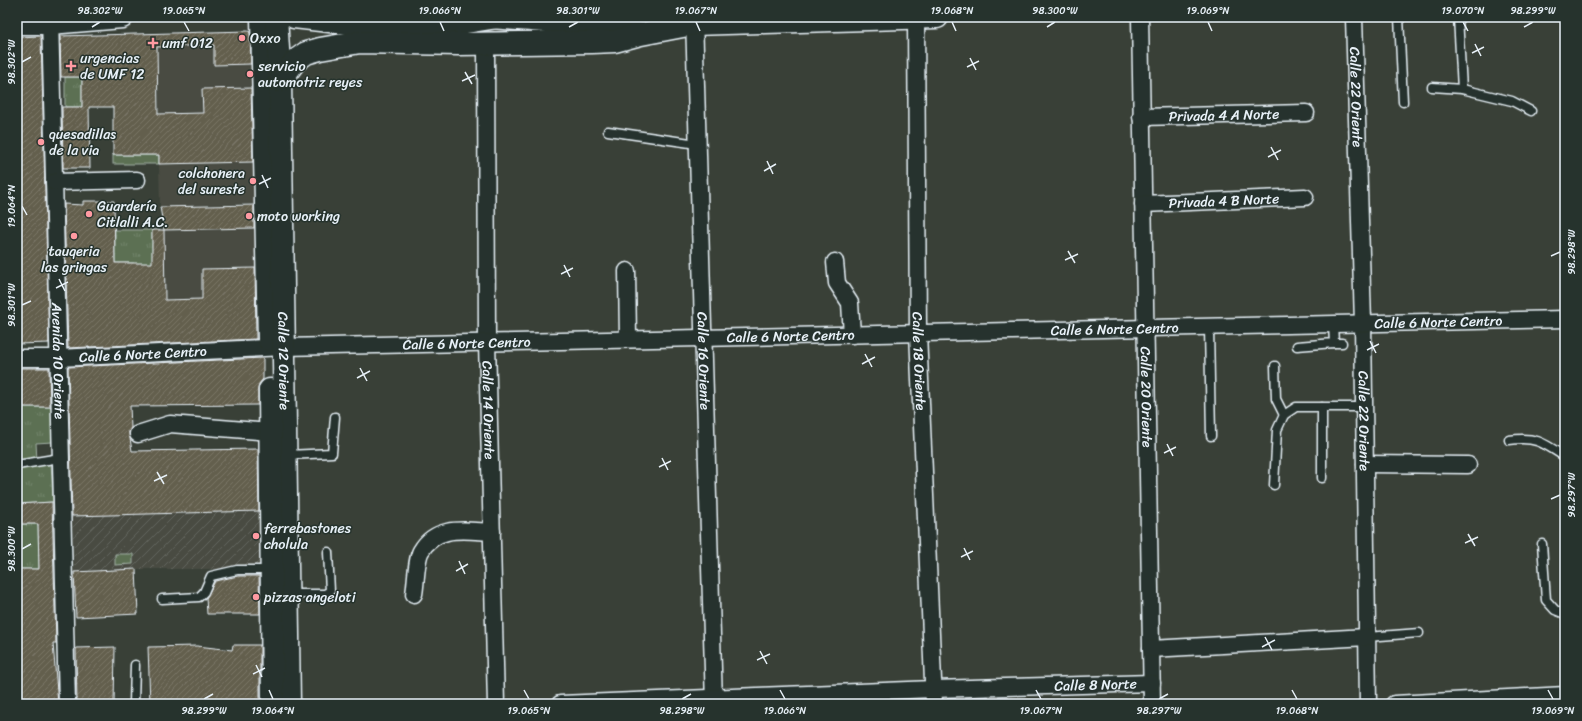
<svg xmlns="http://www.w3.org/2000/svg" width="1582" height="721" font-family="Sriracha,sans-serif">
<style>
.built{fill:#494c42}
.industrial{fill:url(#industrial-furrows)}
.grass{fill:url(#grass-tufts);stroke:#a2b0a6}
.building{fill:url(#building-hatch);stroke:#e8f1f8}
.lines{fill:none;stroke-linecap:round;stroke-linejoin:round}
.lane-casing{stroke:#e8f1f8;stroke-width:11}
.street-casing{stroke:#e8f1f8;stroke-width:19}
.secondary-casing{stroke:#e8f1f8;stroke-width:25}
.primary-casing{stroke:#e8f1f8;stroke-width:25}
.lane{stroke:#26332d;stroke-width:8}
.street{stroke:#26332d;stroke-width:16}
.secondary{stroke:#26332d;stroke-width:22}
.primary{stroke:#26332d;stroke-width:22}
.ticks{fill:none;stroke:#e8f1f8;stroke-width:1.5}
.poi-dot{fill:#ff9aa2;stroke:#26332d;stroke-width:1.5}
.labels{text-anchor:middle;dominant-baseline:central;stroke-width:3;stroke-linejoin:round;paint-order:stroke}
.poi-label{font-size:14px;fill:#e8f1f8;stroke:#26332d;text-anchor:start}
.street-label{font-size:14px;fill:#e8f1f8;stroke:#26332d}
.neatline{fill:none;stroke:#e8f1f8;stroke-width:1.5}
.ticks-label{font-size:10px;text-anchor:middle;fill:#e8f1f8}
</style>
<defs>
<pattern id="industrial-furrows" width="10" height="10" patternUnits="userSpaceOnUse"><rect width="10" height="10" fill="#494c42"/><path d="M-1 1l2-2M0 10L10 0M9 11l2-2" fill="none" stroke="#63665e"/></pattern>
<pattern id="grass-tufts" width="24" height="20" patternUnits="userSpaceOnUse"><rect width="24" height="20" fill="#5c7053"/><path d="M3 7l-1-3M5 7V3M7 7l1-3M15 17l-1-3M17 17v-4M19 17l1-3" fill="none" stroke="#73856c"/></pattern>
<pattern id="building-hatch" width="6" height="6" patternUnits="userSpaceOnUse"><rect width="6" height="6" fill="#645e4d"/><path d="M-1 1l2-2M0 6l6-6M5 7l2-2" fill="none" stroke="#7a7667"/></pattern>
</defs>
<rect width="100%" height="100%" fill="#394037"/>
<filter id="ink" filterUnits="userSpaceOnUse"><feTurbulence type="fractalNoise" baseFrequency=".025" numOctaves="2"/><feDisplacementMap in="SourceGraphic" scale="8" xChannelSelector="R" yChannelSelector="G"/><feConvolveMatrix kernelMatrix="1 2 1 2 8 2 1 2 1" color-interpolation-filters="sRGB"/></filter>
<g filter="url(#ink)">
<!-- built -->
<g class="built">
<polygon points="214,45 215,65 256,64 257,88 203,89 203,113 159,114 157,47"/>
<polygon points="259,162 261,204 160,207 159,164"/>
<polygon points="261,228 259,268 202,269 202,299 164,300 164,230"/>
</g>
<!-- industrial -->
<polygon class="industrial" points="267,510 262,569 136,569 74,572 72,516"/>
<!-- grass -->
<g class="grass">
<rect x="65" y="77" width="17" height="30"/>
<rect x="113" y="155" width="46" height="9"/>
<polygon points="115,230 152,230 153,298 135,298 134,263 115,263"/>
<polygon points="17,407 52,407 52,442 36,443 37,461 51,461 53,502 17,504"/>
<polygon points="17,524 38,524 39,569 17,569"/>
<polygon points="115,554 133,554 133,564 115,565"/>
</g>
<!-- building -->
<g class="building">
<polygon points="248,31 250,32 251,64 214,65 214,45 157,47 158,114 203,113 202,89 251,88 253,162 159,164 159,155 113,155 113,107 89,107 90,168 63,168 62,107 82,107 82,77 61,77 60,36"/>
<polygon points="41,36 49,343 17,344 17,37"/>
<polygon points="83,201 114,201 115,263 152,263 152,230 164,230 165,300 202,299 202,269 255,268 256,339 68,348 64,204 83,205"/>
<polygon points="254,205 254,228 164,230 160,207"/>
<polygon points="263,358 263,379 259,384 258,390 258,405 130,406 131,428 129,432 132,451 258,449 259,511 72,516 68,367"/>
<polygon points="17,368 49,368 50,407 17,407"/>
<polygon points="52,502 56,643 53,643 58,704 17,704 17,569 39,569 38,524 17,524 17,504"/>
<polygon points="136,569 138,614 76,617 74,572"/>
<polygon points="238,576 259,576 260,614 207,614 206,598 215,581"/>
<polygon points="233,645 260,645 260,704 150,704 148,647 197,646 232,650"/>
<polygon points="115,647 114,704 77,704 76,648"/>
</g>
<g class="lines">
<defs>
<g id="lane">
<polyline points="1399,17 1403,102"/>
<polyline points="1458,17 1462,89 1512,101 1531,111"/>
<polyline points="1432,87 1462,89"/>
<polyline points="608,131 697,144"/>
<polyline points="1209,327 1211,436"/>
<polyline points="1334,343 1342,343"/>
<polyline points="1297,346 1334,343 1333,324"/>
<polyline points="1275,366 1276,399 1284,415"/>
<path d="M1509,440C1536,436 1544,443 1565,457"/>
<polyline points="287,455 332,453 335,417"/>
<polyline points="17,465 60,458"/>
<polyline points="1322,478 1322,407"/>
<polyline points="1274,485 1277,430 1284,415 1296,407 1364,407"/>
<polyline points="1542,544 1546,600 1555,610 1565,614"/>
<polyline points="289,594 325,594 330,591 328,552"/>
<polyline points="162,599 199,597 204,592 211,576 237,570 271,570"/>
<polyline points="1367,637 1419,633"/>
<polyline points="134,704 135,665"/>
</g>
<g id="street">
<path id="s1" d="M50,17L67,704"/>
<path id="s2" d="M694,17L714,704"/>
<path id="s3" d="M1140,17L1152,704"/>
<path id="s4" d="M1354,17L1363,323L1368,704"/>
<path id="s5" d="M916,18L918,333L934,704"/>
<path id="s6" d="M486,44L487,342L496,704"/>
<path id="s7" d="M1141,117L1306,113"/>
<polyline points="54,182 137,180"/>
<path id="s8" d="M1143,204L1305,197"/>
<polyline points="835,262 837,283 850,303 852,335"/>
<polyline points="627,271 628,339"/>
<path id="s9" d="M17,358H58L284,347L1565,319"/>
<polyline points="138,434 170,424 270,432"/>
<polyline points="1365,464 1468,465"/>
<path d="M414,594C416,584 416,559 421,551C437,524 466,531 492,532"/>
<polyline points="1151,649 1367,637"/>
<path id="s10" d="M560,704L934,689L1152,683"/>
<polyline points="1394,704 1565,695"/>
</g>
<polyline id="secondary" points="17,23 50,23 122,17"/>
<g id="primary">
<polyline points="262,17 269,340"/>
<path id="s11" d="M276,17L280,81L289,704"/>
<polyline points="294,17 391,28 448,25 497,17"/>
<polyline points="489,17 604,25 636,32"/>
<polyline points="280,81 295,61 306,53 320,49 360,42 458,44 592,42 615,41 641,34 693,24 937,17"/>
<polyline points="270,390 273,704"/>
</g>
</defs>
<!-- lane casing -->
<use href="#lane" class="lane-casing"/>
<!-- street casing -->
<use href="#street" class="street-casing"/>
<!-- secondary casing -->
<use href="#secondary" class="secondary-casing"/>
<!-- primary casing -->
<use href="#primary" class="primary-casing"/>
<!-- lane -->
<use href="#lane" class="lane"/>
<!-- street -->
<use href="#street" class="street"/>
<!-- secondary -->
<use href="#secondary" class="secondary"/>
<!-- primary -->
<use href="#primary" class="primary"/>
</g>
</g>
<!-- ticks -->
<path class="ticks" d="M184,22L189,31M440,22L444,31M696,22L700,31M952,22L956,31M1208,22L1212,31M1463,22L1468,31M92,27L100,22M569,27L578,22M1047,27L1055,22M1524,27L1533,22M1475,44L1481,56M1472,53L1484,47M970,58L976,70M22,62L31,57M967,67L979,61M465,72L472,84M462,81L475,75M1271,147L1278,160M1268,157L1281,150M767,161L773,174M764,171L776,164M262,175L268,188M259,184L271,178M22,206L27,215M1068,251L1075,263M1551,256L1560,252M1065,260L1078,254M564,265L570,277M561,274L573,268M59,279L65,291M56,288L68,282M22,305L31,301M1370,341L1376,353M1367,350L1379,344M865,354L872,367M862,364L875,357M360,368L367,381M357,378L370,371M1167,444L1173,456M1164,453L1176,447M662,458L668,470M659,467L671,461M157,472L164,484M154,481L167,475M1551,499L1560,495M1468,534L1475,546M1465,543L1478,537M964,548L970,560M22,549L31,544M961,557L973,551M459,561L465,574M456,571L468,564M1265,637L1272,650M1262,647L1275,640M760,651L767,664M757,660L770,654M256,665L262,677M253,674L265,668M269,690L273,699M524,690L529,699M780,690L785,699M1036,690L1041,699M1292,690L1297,699M1548,690L1553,699M204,699L213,694M682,699L691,694M1159,699L1168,694"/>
<!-- markers -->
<g class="poi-dot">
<circle cx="242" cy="38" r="4"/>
<path d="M151 37h4v4h4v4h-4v4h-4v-4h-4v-4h4z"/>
<path d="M69 60h4v4h4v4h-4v4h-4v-4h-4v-4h4z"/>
<circle cx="250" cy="74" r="4"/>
<circle cx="41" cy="142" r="4"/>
<circle cx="253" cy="181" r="4"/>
<circle cx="89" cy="214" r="4"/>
<circle cx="249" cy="216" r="4"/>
<circle cx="74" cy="236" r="4"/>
<circle cx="256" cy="536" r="4"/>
<circle cx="256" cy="597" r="4"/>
</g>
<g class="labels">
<!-- poi labels -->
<g class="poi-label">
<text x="250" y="38">Oxxo</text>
<text x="162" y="43">umf 012</text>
<text x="80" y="58">urgencias<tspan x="80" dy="16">de UMF 12</tspan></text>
<text x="258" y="66">servicio<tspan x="258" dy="16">automotriz reyes</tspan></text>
<text x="49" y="134">quesadillas<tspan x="49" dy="16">de la via</tspan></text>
<text x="245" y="173" text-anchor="end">colchonera<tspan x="245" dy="16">del sureste</tspan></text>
<text x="97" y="206">Guardería<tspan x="97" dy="16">Citlalli A.C.</tspan></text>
<text x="257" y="216">moto working</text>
<text x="74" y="251" text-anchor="middle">tauqeria<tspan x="74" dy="16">las gringas</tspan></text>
<text x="264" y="528">ferrebastones<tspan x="264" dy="16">cholula</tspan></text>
<text x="264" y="597">pizzas angeloti</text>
</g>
<!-- street labels -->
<g class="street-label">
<text stroke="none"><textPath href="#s4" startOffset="80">Calle 22 Oriente</textPath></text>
<text stroke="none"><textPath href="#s7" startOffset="83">Privada 4 A Norte</textPath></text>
<text stroke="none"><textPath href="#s8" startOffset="81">Privada 4 B Norte</textPath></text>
<text stroke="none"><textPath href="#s9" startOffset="1422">Calle 6 Norte Centro</textPath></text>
<text stroke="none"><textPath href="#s9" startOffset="1098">Calle 6 Norte Centro</textPath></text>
<text stroke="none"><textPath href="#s9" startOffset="774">Calle 6 Norte Centro</textPath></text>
<text stroke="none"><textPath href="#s9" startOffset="450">Calle 6 Norte Centro</textPath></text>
<text stroke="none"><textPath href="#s9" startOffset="126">Calle 6 Norte Centro</textPath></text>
<text stroke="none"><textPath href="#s11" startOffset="344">Calle 12 Oriente</textPath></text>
<text stroke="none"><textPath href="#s2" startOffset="344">Calle 16 Oriente</textPath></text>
<text stroke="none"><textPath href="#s1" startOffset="344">Avenida 10 Oriente</textPath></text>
<text stroke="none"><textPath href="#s5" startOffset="343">Calle 18 Oriente</textPath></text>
<text stroke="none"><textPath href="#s3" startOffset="380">Calle 20 Oriente</textPath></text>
<text stroke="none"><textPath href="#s6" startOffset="366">Calle 14 Oriente</textPath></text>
<text stroke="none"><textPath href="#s4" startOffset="404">Calle 22 Oriente</textPath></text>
<text stroke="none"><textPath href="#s10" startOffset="536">Calle 8 Norte</textPath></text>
</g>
</g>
<!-- margin -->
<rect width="1582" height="721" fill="none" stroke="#26332d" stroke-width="44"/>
<rect x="22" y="22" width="1538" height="677" class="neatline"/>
<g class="ticks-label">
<text x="100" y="14">98.302°W</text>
<text x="184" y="14">19.065°N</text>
<text x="440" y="14">19.066°N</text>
<text x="578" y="14">98.301°W</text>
<text x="696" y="14">19.067°N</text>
<text x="952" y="14">19.068°N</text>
<text x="1055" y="14">98.300°W</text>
<text x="1208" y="14">19.069°N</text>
<text x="1463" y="14">19.070°N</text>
<text x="1533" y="14">98.299°W</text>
<text transform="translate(11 62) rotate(-90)" y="4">98.302°W</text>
<text transform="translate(11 206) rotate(-90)" y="4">19.064°N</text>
<text transform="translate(1571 252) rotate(-90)" y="4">98.298°W</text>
<text transform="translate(11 305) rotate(-90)" y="4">98.301°W</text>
<text transform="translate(1571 495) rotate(-90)" y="4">98.297°W</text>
<text transform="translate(11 549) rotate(-90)" y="4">98.300°W</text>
<text x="204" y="714">98.299°W</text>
<text x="273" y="714">19.064°N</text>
<text x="529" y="714">19.065°N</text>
<text x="682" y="714">98.298°W</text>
<text x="785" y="714">19.066°N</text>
<text x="1041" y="714">19.067°N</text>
<text x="1159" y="714">98.297°W</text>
<text x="1297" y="714">19.068°N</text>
<text x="1553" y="714">19.069°N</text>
</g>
</svg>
